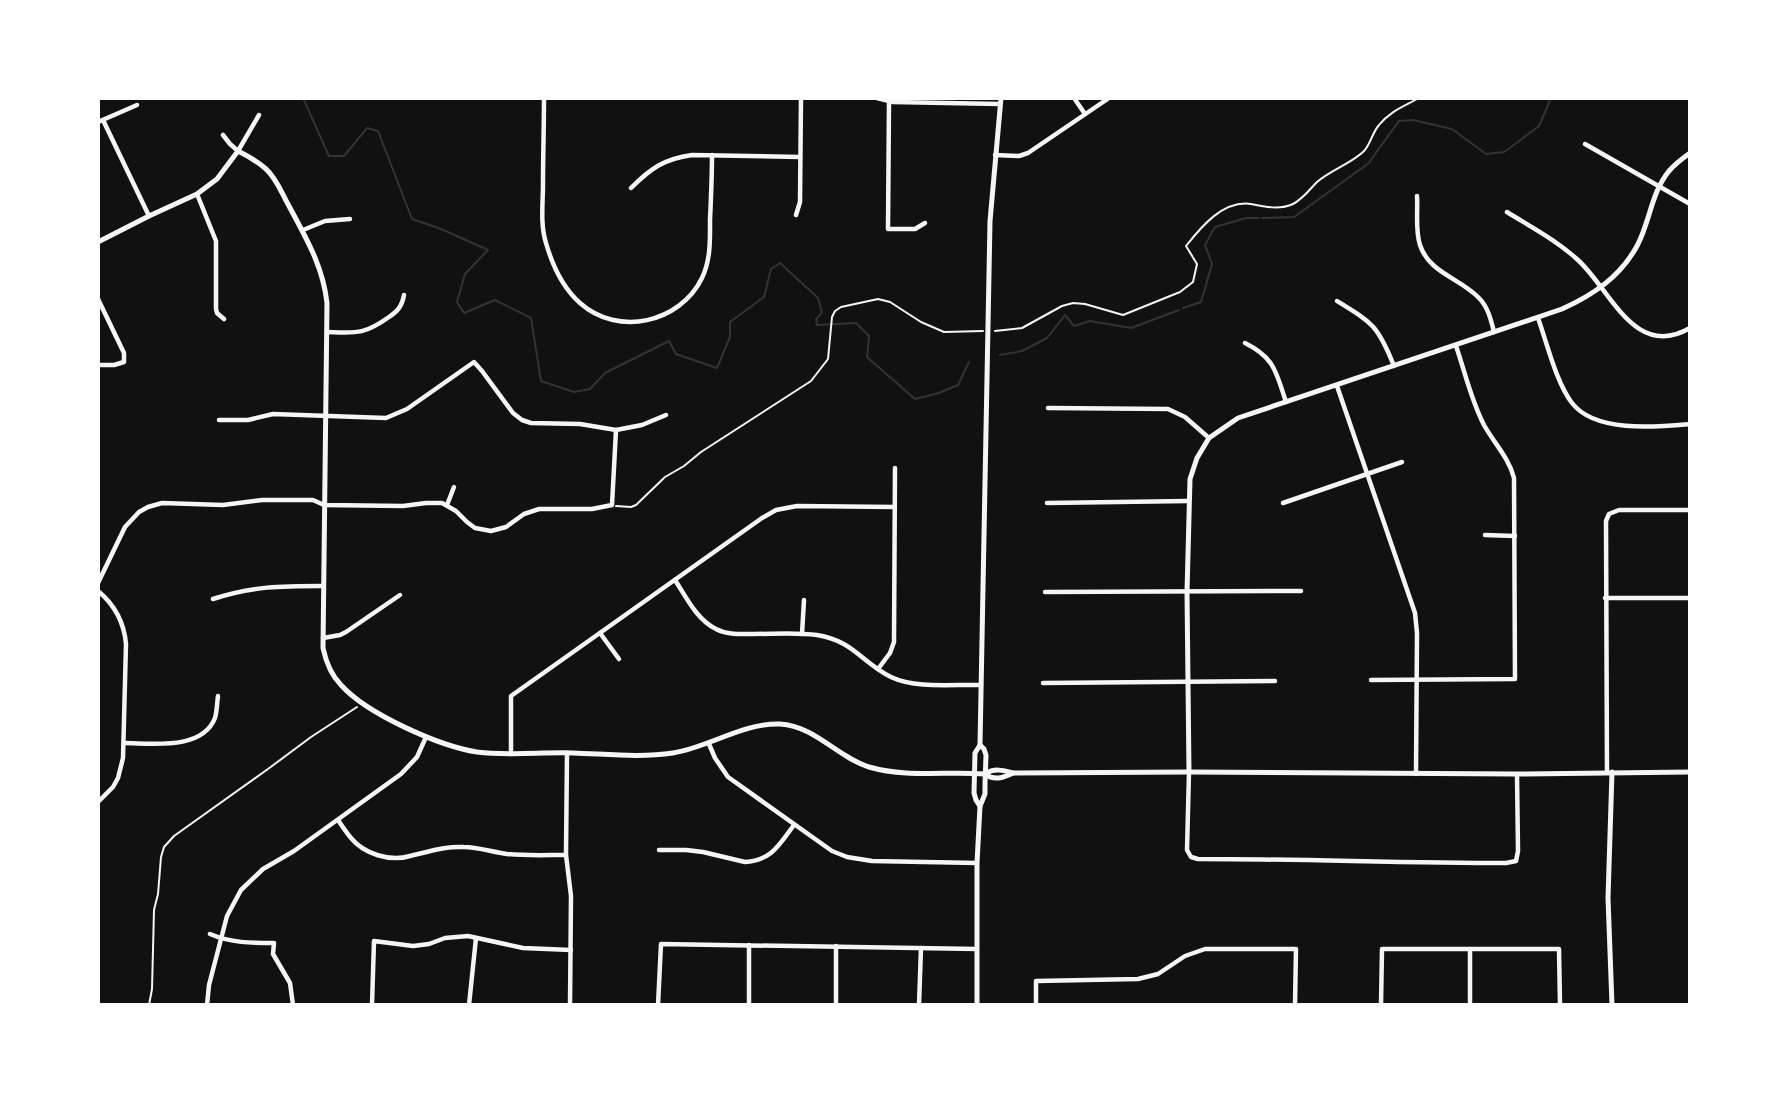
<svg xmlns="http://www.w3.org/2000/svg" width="1788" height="1103" font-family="'Exo 2',sans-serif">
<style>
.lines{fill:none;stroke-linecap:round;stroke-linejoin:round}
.stream{stroke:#333;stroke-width:2}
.path{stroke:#f5f5f5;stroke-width:2}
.minor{stroke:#f5f5f5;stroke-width:4.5}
.tertiary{stroke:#f5f5f5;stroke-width:5}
.secondary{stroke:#f5f5f5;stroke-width:5}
</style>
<rect width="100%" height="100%" fill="#111"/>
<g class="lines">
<!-- stream -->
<g class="stream">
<polyline points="303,98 329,156 344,156 367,128 378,131 412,219 441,229 488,250 465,274 457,302 464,313 495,300 531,318 541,381 574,392 590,389 605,373 669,341 676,354 717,368 730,337 730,322 764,297 771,269 780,263 818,298 822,313 816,319 817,325 856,323 869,336 867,357 915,399 939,393 958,385 969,362"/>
<polyline points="1381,146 1399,121 1413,120 1452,129 1486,154 1504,152 1510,148"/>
<polyline points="1511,147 1539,126 1551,98"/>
<polyline points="1262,218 1294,217 1369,163 1380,147"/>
<polyline points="1183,308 1201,302 1212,264 1205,245 1215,227 1246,218 1259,218"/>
<polyline points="1000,355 1022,351 1047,338 1065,315 1074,326 1090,321 1131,328 1179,310"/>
</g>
<!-- path -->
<g class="path">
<path d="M995,331L1022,328L1062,306L1073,303L1085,304L1123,315L1180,292L1193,282L1197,264L1186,246C1201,227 1223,200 1251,204C1265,207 1280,210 1293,204C1303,199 1310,189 1317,182C1331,170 1350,164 1363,152C1370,146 1372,133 1379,125C1390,111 1405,106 1419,98"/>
<polyline points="616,506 631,507 636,505 665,477 684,466 701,452 811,381 828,359 832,317 835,311 841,307 878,299 890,302 921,322 944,332 983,331"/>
<polyline points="149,1005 152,989 154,910 158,894 161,857 164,847 174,836 268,769 311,737 357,707"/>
</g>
<!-- minor -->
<g class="minor">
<path d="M544,98C544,127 543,155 543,184C543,203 540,224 546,243C552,264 563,288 580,303C618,337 680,323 702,278C711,259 710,239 710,220C711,198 712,177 712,155"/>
<polyline points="877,98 893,102 1000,104"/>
<polyline points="1074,98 1085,114"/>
<polyline points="889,101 888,229 915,229 925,223"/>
<polyline points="103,120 149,216"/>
<polyline points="98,122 137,105"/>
<polyline points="223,135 230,144 238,151 259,115"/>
<polyline points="1585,144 1690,204"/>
<polyline points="995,155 1019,156 1028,153 1109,98"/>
<path d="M631,188C651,168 664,159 692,155L800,157"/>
<polyline points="197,194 216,241 216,309 217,313 224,319"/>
<path d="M1417,196C1418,212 1415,230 1420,245C1429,273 1460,278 1479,298C1488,307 1491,320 1494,332"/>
<path d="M1507,212C1531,227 1558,241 1579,261C1611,291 1635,360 1690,328"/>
<polyline points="796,215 800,202 801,98"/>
<polyline points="303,230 325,221 350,219"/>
<polyline points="98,299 124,353 124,362 114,365 98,365"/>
<path d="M1337,301C1373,323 1378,326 1394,366"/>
<path d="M1538,318C1547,343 1556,382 1572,403C1595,433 1656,427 1690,424"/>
<path d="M327,332C356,333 364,335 389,317C398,311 402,306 404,295"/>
<path d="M1245,343C1275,358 1276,372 1286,402"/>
<polyline points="1337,386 1415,613 1417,633 1416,774"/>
<polyline points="1048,408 1168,409 1185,417 1209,438"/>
<polyline points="219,420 248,420 273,414 386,418 407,409 474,362 482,371 513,413 522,420 531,423 580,424 616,430 642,425 666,415"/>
<polyline points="1047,503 1188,501"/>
<polyline points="1283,503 1402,462"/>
<polyline points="447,505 454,487"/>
<polyline points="1485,535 1515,536"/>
<path d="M675,580C686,597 697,620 716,629C727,635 740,634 753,634C774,634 796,632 817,635C854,641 861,662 891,677C916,689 954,684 981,685"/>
<polyline points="98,583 125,527 139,512 148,507 162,503 223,505 262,500 313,500 324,505 403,506 426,503 442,503 456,511 467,522 475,528 491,531 506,527 524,514 539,509 592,509 612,505 616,430"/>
<path d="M98,591C115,605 124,622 126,644L123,758L118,778L113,787L98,802"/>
<polyline points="1045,592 1301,591"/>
<polyline points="1605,598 1690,598"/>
<path d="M213,599C252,586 282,586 323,586"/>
<polyline points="600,633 619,659"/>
<polyline points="802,634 804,600"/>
<polyline points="323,638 340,635 346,632 400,595"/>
<polyline points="878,669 890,653 894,642 895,468"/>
<path d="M1371,680L1515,679L1514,478C1509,458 1494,443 1484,425C1471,400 1465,372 1456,346"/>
<polyline points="1043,683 1275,681"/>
<path d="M124,743C151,743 202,751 215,718C217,711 217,703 218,696"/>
<polyline points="709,744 715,758 728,777 832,851 847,857 872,861 977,863"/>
<polyline points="567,753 566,855 571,896 570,1005"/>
<polyline points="511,754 511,696 762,518 776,510 797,506 895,507"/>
<path d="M1189,772L1187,850L1191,857L1198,859C1301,859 1403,863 1506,863L1516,861L1518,851L1517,774"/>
<polyline points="1607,772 1606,521 1609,514 1619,510 1690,510"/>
<path d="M338,820C342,826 346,832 351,838C364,854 390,862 410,856C429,852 444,846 464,847C478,847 492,852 507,854C526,856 547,855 566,855"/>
<path d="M659,850H686L703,852L745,862C772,860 779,845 794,825"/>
<path d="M210,934C231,943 251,943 274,943L273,954L290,983L293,1005"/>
<polyline points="207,1005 209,985 227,916 241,890 263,869 294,851 401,774 417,757 426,737"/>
<polyline points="372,1005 374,941 413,946 429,944 445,938 468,936 523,948 571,950"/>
<polyline points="469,1005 476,938"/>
<polyline points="658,1005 661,944 977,949"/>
<polyline points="749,1005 749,945"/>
<polyline points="836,1005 836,946"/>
<polyline points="919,1005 921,948"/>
<polyline points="1036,1005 1036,981 1138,979 1158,974 1185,956 1205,949 1296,949 1295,1005"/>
<polyline points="1381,1005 1382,949 1559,949 1560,1005"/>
<polyline points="1470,1005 1470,949"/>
</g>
<!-- tertiary -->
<g class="tertiary">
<path d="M98,242L149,216L197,194L217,179L238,151C248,156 258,162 266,169C277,179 282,194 289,206C306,238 323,266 327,303L323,648C326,662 331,675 341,685C367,714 439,746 477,752C509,756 541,752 573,753C606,754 640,758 673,753C710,747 742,723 780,724C815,726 837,757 869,767C907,778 947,771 985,774C994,781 1003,778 1013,773"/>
<path d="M1189,772L1187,592L1190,479L1197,458L1209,438L1238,418L1562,309C1593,295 1620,277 1637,246C1650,222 1651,193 1669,171C1675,164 1683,158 1690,153"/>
<path d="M985,774C994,768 1003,770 1013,773L1189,772L1517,774L1690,772"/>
<polyline points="1612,1005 1608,898 1612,772"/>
</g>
<!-- secondary -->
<g class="secondary">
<polyline points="980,806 976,800 974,793 975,753 980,745"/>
<polyline points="977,1005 977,863 980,806 985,794 985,784 986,755 984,749 980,745 990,221 1001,98"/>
</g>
</g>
<!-- border -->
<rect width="1788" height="1103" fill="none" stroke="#ffffff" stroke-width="200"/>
</svg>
